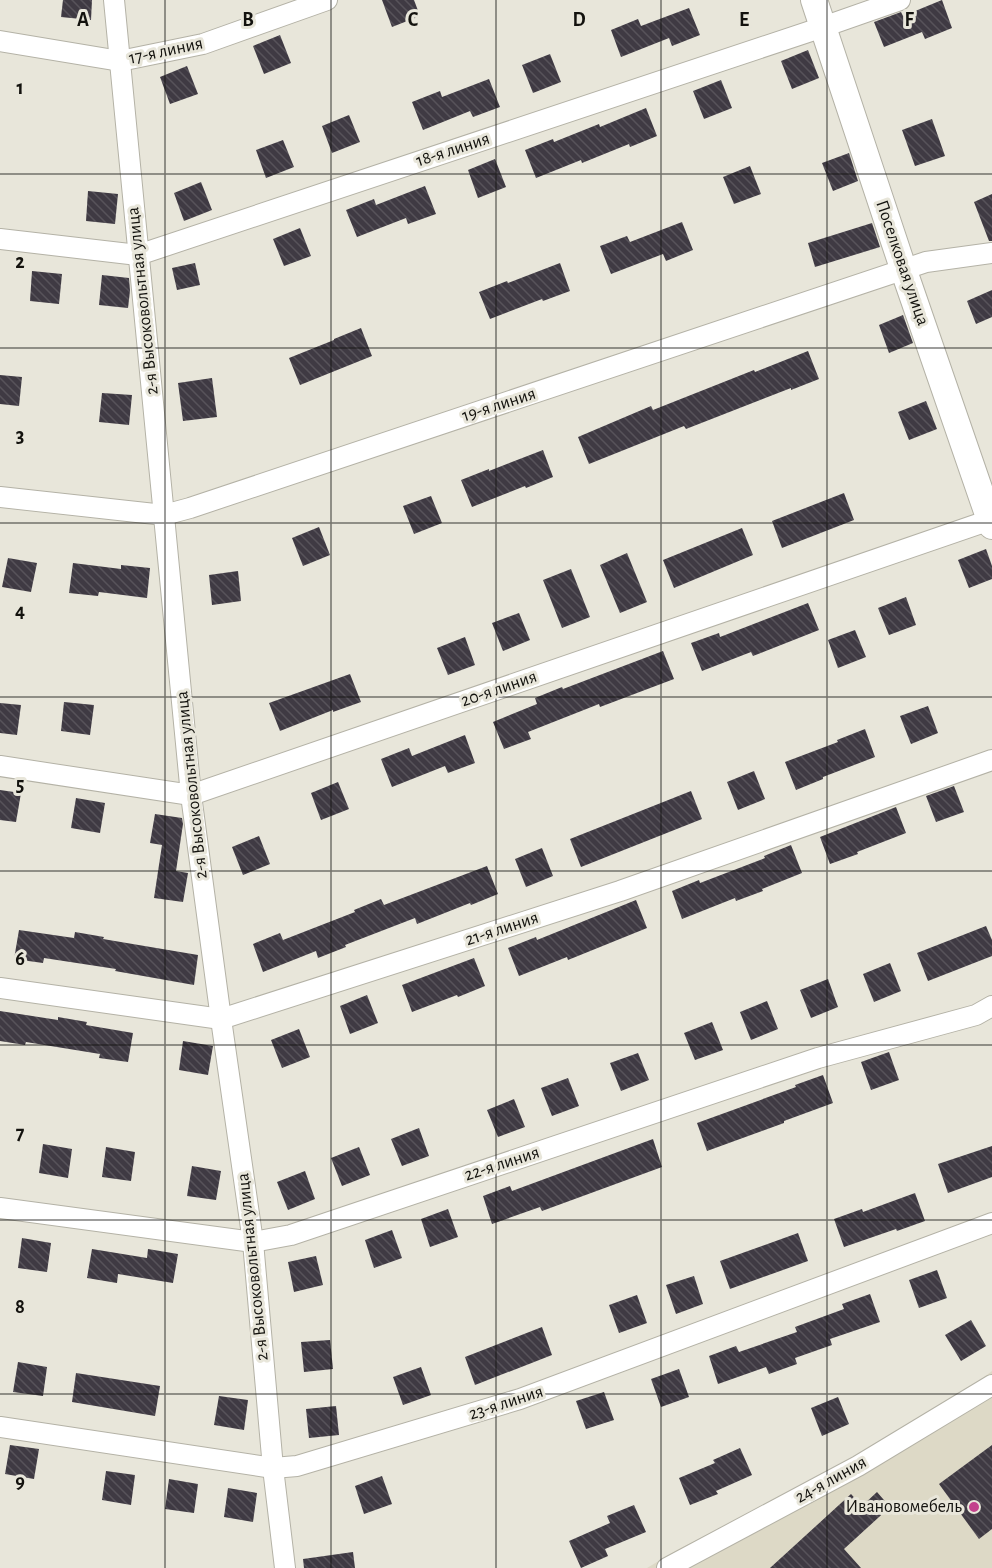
<svg xmlns="http://www.w3.org/2000/svg" width="992" height="1568" font-family="'Alegreya Sans',sans-serif">
<style>
.built{fill:#ddd9c6}
.building{fill:url(#building-back-hatch)}
.lines{fill:none;stroke-linecap:round;stroke-linejoin:round}
.minor-casing{stroke:#b4b2a6;stroke-width:22}
.tertiary-casing{stroke:#b4b2a6;stroke-width:28}
.minor{stroke:#fff;stroke-width:20}
.tertiary{stroke:#fff;stroke-width:26}
.grid{fill:none;stroke:#13120e;stroke-width:1.5;stroke-opacity:0.55}
.poi-dot{fill:#c3428c;stroke:#e8e6da;stroke-width:2}
.labels{text-anchor:middle;dominant-baseline:central;stroke-width:6;stroke-linejoin:round;paint-order:stroke}
.street-label{font-size:18px;fill:#13120e;stroke:#e8e6da}
.poi-label{font-size:18px;fill:#13120e;stroke:#e8e6da;text-anchor:end}
.grid-label{font-size:20px;text-anchor:middle;font-weight:bold;fill:#13120e;stroke:#e8e6da;stroke-width:6;stroke-linejoin:round;paint-order:stroke}
</style>
<defs>
<pattern id="building-back-hatch" width="6" height="6" patternUnits="userSpaceOnUse" patternTransform="scale(1.5)"><rect width="6" height="6" fill="#3f3a43"/><path d="M-1 5l2 2M0 0l6 6M5-1l2 2" fill="none" stroke="#57535a"/></pattern>
</defs>
<rect width="100%" height="100%" fill="#e8e6da"/>
<!-- built -->
<polygon class="built" points="992,1371 992,1568 647,1568 677,1550 920,1426"/>
<!-- building -->
<g class="building">
<polygon points="63,0 92,0 91,20 61,17"/>
<polygon points="382,0 414,0 420,16 392,27"/>
<polygon points="942,0 952,28 925,39 922,32 884,47 874,22 901,12 903,16"/>
<polygon points="689,8 700,35 672,46 669,38 621,57 611,30 638,19 641,26"/>
<polygon points="280,35 291,63 264,74 253,46"/>
<polygon points="808,50 819,78 792,89 781,61"/>
<polygon points="550,54 561,82 533,93 522,65"/>
<polygon points="187,66 198,94 170,104 160,77"/>
<polygon points="489,79 500,107 473,117 470,111 423,130 412,102 440,91 442,97"/>
<polygon points="721,80 732,108 704,119 693,91"/>
<polygon points="646,108 657,136 630,147 629,144 582,163 581,160 536,178 525,150 553,139 554,142 599,124 600,127"/>
<polygon points="349,115 360,142 332,153 322,126"/>
<polygon points="932,119 945,156 915,166 902,130"/>
<polygon points="283,140 294,167 266,178 256,150"/>
<polygon points="849,153 858,181 833,191 822,163"/>
<polygon points="495,159 506,187 478,198 468,170"/>
<polygon points="750,166 761,194 734,204 723,177"/>
<polygon points="201,182 212,210 184,221 174,193"/>
<polygon points="425,186 436,214 408,224 406,218 357,237 346,210 374,199 376,205"/>
<polygon points="88,191 118,194 115,224 86,221"/>
<polygon points="992,194 992,241 989,241 974,202"/>
<polygon points="682,222 693,250 666,261 663,254 611,274 600,246 627,236 630,242"/>
<polygon points="872,223 880,247 815,267 808,243"/>
<polygon points="300,228 311,256 284,266 273,239"/>
<polygon points="195,263 200,285 177,290 172,268"/>
<polygon points="560,263 570,291 543,301 542,299 490,319 479,292 507,281 508,283"/>
<polygon points="32,271 62,274 59,304 30,301"/>
<polygon points="102,275 129,278 130,291 128,308 99,305"/>
<polygon points="992,290 992,317 976,324 967,301"/>
<polygon points="903,315 913,343 889,353 879,325"/>
<polygon points="361,328 372,356 300,385 289,358 334,340 334,339"/>
<polygon points="808,351 819,379 791,390 791,388 686,429 684,426 589,464 578,437 651,406 653,410 754,370 755,372"/>
<polygon points="0,375 22,377 19,406 0,404"/>
<polygon points="212,378 217,417 183,421 178,383"/>
<polygon points="102,393 132,395 129,425 99,422"/>
<polygon points="926,401 937,429 909,440 898,412"/>
<polygon points="543,450 553,477 526,488 525,486 472,507 461,480 489,469 489,471"/>
<polygon points="844,493 854,520 782,548 772,521"/>
<polygon points="431,496 442,523 414,534 403,506"/>
<polygon points="319,527 330,555 303,566 292,538"/>
<polygon points="742,528 753,555 674,588 663,560"/>
<polygon points="986,549 992,566 992,579 969,588 958,560"/>
<polygon points="627,553 647,602 620,613 600,565"/>
<polygon points="8,558 37,563 31,592 2,587"/>
<polygon points="73,563 121,569 121,565 150,568 147,598 99,592 98,596 69,593"/>
<polygon points="571,569 590,617 562,628 543,580"/>
<polygon points="238,571 241,601 212,605 209,575"/>
<polygon points="906,597 916,625 889,635 878,608"/>
<polygon points="808,603 819,630 753,656 751,652 702,671 691,643 719,633 720,637"/>
<polygon points="519,613 530,640 503,651 492,623"/>
<polygon points="855,630 866,657 838,668 828,640"/>
<polygon points="465,637 475,665 448,675 437,648"/>
<polygon points="663,651 674,679 600,707 599,704 528,732 531,739 504,749 493,722 537,704 535,698 562,687 563,689"/>
<polygon points="350,674 361,702 333,712 333,710 280,731 269,703"/>
<polygon points="64,702 94,705 90,735 61,731"/>
<polygon points="0,703 21,705 17,735 0,733"/>
<polygon points="928,706 938,733 911,744 900,716"/>
<polygon points="865,729 875,757 823,777 823,779 796,790 785,762 838,742 837,740"/>
<polygon points="465,735 475,763 448,773 445,766 392,787 381,759 409,748 412,756"/>
<polygon points="754,771 765,799 738,810 727,782"/>
<polygon points="338,782 349,809 321,820 311,793"/>
<polygon points="954,786 964,812 936,822 926,796"/>
<polygon points="0,790 21,793 16,822 0,820"/>
<polygon points="691,791 702,819 581,867 570,839"/>
<polygon points="76,798 105,803 100,833 71,828"/>
<polygon points="896,807 906,833 857,852 858,854 830,864 820,837"/>
<polygon points="155,814 182,818 183,824 176,871 188,873 183,902 154,898 162,845 150,843"/>
<polygon points="259,836 270,864 243,875 232,847"/>
<polygon points="791,845 802,873 762,889 763,891 736,901 735,898 682,919 672,891 699,880 700,883 765,858 764,856"/>
<polygon points="542,848 553,876 526,887 515,859"/>
<polygon points="487,866 498,894 471,905 470,903 417,924 415,918 345,945 346,947 318,958 316,951 263,972 253,944 280,933 283,940 355,912 354,910 381,899 384,905"/>
<polygon points="636,900 647,928 568,960 567,957 519,976 508,948 536,937 537,940"/>
<polygon points="986,926 992,940 992,956 928,981 917,953"/>
<polygon points="19,930 74,938 75,932 104,937 103,939 198,955 194,985 115,971 116,969 44,958 43,963 14,959"/>
<polygon points="474,958 485,986 458,997 457,995 412,1012 402,985"/>
<polygon points="890,963 901,991 874,1002 863,974"/>
<polygon points="828,979 838,1007 811,1018 800,990"/>
<polygon points="367,995 378,1023 350,1034 340,1006"/>
<polygon points="767,1001 778,1029 751,1040 740,1012"/>
<polygon points="0,1011 58,1020 58,1017 87,1022 86,1025 133,1033 128,1062 99,1058 100,1054 26,1042 25,1045 0,1041"/>
<polygon points="712,1022 723,1050 695,1060 684,1033"/>
<polygon points="299,1029 310,1057 282,1068 271,1040"/>
<polygon points="183,1041 213,1046 208,1075 179,1070"/>
<polygon points="889,1052 899,1080 871,1090 861,1062"/>
<polygon points="638,1053 649,1080 621,1091 610,1063"/>
<polygon points="823,1075 833,1103 784,1121 784,1123 707,1151 697,1123 796,1087 795,1085"/>
<polygon points="568,1078 579,1106 552,1116 541,1088"/>
<polygon points="514,1099 525,1127 498,1137 487,1110"/>
<polygon points="419,1128 429,1156 402,1166 391,1139"/>
<polygon points="653,1139 662,1167 542,1211 540,1207 492,1224 483,1196 510,1186 512,1191"/>
<polygon points="43,1144 72,1149 68,1178 39,1173"/>
<polygon points="992,1146 992,1177 948,1193 938,1164"/>
<polygon points="106,1147 135,1152 131,1181 102,1177"/>
<polygon points="359,1147 370,1175 342,1186 331,1158"/>
<polygon points="192,1166 221,1171 216,1200 187,1196"/>
<polygon points="305,1171 315,1199 288,1210 277,1182"/>
<polygon points="915,1193 925,1221 897,1231 896,1229 844,1247 834,1219 862,1209 863,1212"/>
<polygon points="448,1209 458,1237 430,1247 421,1219"/>
<polygon points="392,1230 402,1258 374,1268 365,1240"/>
<polygon points="798,1233 808,1261 730,1289 720,1261"/>
<polygon points="22,1238 51,1243 47,1272 18,1268"/>
<polygon points="92,1249 147,1258 148,1249 178,1254 173,1283 118,1274 117,1283 87,1278"/>
<polygon points="316,1256 323,1285 294,1292 288,1262"/>
<polygon points="937,1270 947,1298 919,1308 909,1280"/>
<polygon points="694,1276 703,1304 676,1314 666,1285"/>
<polygon points="870,1294 880,1322 830,1339 832,1345 795,1358 797,1364 769,1374 766,1367 718,1384 709,1356 736,1346 739,1352 797,1332 795,1327 844,1309 842,1304"/>
<polygon points="637,1295 647,1323 619,1333 609,1305"/>
<polygon points="971,1320 986,1346 961,1361 945,1335"/>
<polygon points="542,1327 552,1355 475,1385 465,1357"/>
<polygon points="330,1340 333,1369 304,1372 301,1342"/>
<polygon points="18,1362 47,1367 43,1396 13,1392"/>
<polygon points="421,1367 431,1395 403,1405 393,1377"/>
<polygon points="679,1369 689,1397 661,1407 651,1379"/>
<polygon points="76,1373 160,1386 155,1416 72,1402"/>
<polygon points="604,1392 614,1420 586,1429 576,1401"/>
<polygon points="219,1396 248,1400 244,1430 214,1425"/>
<polygon points="838,1397 849,1424 822,1436 811,1408"/>
<polygon points="336,1406 339,1435 309,1438 306,1409"/>
<polygon points="10,1445 39,1449 34,1479 5,1474"/>
<polygon points="992,1445 992,1529 979,1539 939,1484"/>
<polygon points="740,1448 752,1475 716,1491 718,1494 690,1505 679,1478 715,1463 713,1460"/>
<polygon points="106,1471 135,1475 131,1505 102,1500"/>
<polygon points="382,1476 392,1504 364,1514 355,1486"/>
<polygon points="169,1479 198,1484 194,1513 165,1509"/>
<polygon points="228,1488 257,1493 253,1522 224,1517"/>
<polygon points="877,1492 890,1507 844,1549 861,1568 770,1568 851,1494 862,1506"/>
<polygon points="634,1505 646,1532 605,1549 608,1556 581,1568 569,1541 610,1523 607,1516"/>
<polygon points="353,1552 355,1568 304,1568 303,1559"/>
</g>
<g class="lines">
<defs>
<g id="minor">
<polyline points="114,0 191,795 221,1019 253,1242 273,1468 285,1568"/>
<polyline points="0,41 120,61 203,44 327,0"/>
<polyline points="0,239 138,255 823,27 900,0"/>
<polyline points="0,497 164,515 190,508 926,262 992,253"/>
<polyline points="0,766 191,795 990,520"/>
<polyline points="0,988 221,1019 620,891 992,760"/>
<polyline points="0,1208 253,1242 291,1235 818,1058 976,1015 992,1006"/>
<polyline points="0,1427 273,1468 297,1466 520,1399 992,1223"/>
<polyline points="667,1568 858,1466 992,1385"/>
</g>
<polyline id="tertiary" points="814,0 904,271 992,526"/>
</defs>
<!-- minor casing -->
<use href="#minor" class="minor-casing"/>
<!-- tertiary casing -->
<use href="#tertiary" class="tertiary-casing"/>
<!-- minor -->
<use href="#minor" class="minor"/>
<!-- tertiary -->
<use href="#tertiary" class="tertiary"/>
</g>
<!-- grid -->
<path class="grid" d="M165,0V1568M331,0V1568M496,0V1568M661,0V1568M827,0V1568M0,174H992M0,348H992M0,523H992M0,697H992M0,871H992M0,1045H992M0,1220H992M0,1394H992"/>
<!-- markers -->
<circle class="poi-dot" cx="974" cy="1507" r="6"/>
<g class="labels">
<!-- street labels -->
<g class="street-label">
<text transform="translate(166 51) rotate(-12)">17-я линия</text>
<text transform="translate(453 150) rotate(-18)">18-я линия</text>
<text transform="translate(902 263) rotate(71)">Поселковая улица</text>
<text transform="translate(143 301) rotate(-96)">2-я Высоковольтная улица</text>
<text transform="translate(499 405) rotate(-18)">19-я линия</text>
<text transform="translate(499 689) rotate(-19)">20-я линия</text>
<text transform="translate(192 785) rotate(-96)">2-я Высоковольтная улица</text>
<text transform="translate(502 929) rotate(-18)">21-я линия</text>
<text transform="translate(502 1164) rotate(-18)">22-я линия</text>
<text transform="translate(253 1267) rotate(-96)">2-я Высоковольтная улица</text>
<text transform="translate(506 1403) rotate(-18)">23-я линия</text>
<text transform="translate(831 1480) rotate(-29)">24-я линия</text>
</g>
<!-- poi labels -->
<g class="poi-label">
<text x="962" y="1507">Ивановомебель</text>
</g>
</g>
<g class="grid-label">
<text x="83" y="26">A</text>
<text x="248" y="26">B</text>
<text x="413" y="26">C</text>
<text x="579" y="26">D</text>
<text x="744" y="26">E</text>
<text x="909" y="26">F</text>
<text x="20" y="94">1</text>
<text x="20" y="268">2</text>
<text x="20" y="442">3</text>
<text x="20" y="617">4</text>
<text x="20" y="791">5</text>
<text x="20" y="965">6</text>
<text x="20" y="1139">7</text>
<text x="20" y="1313">8</text>
<text x="20" y="1488">9</text>
</g>
</svg>
